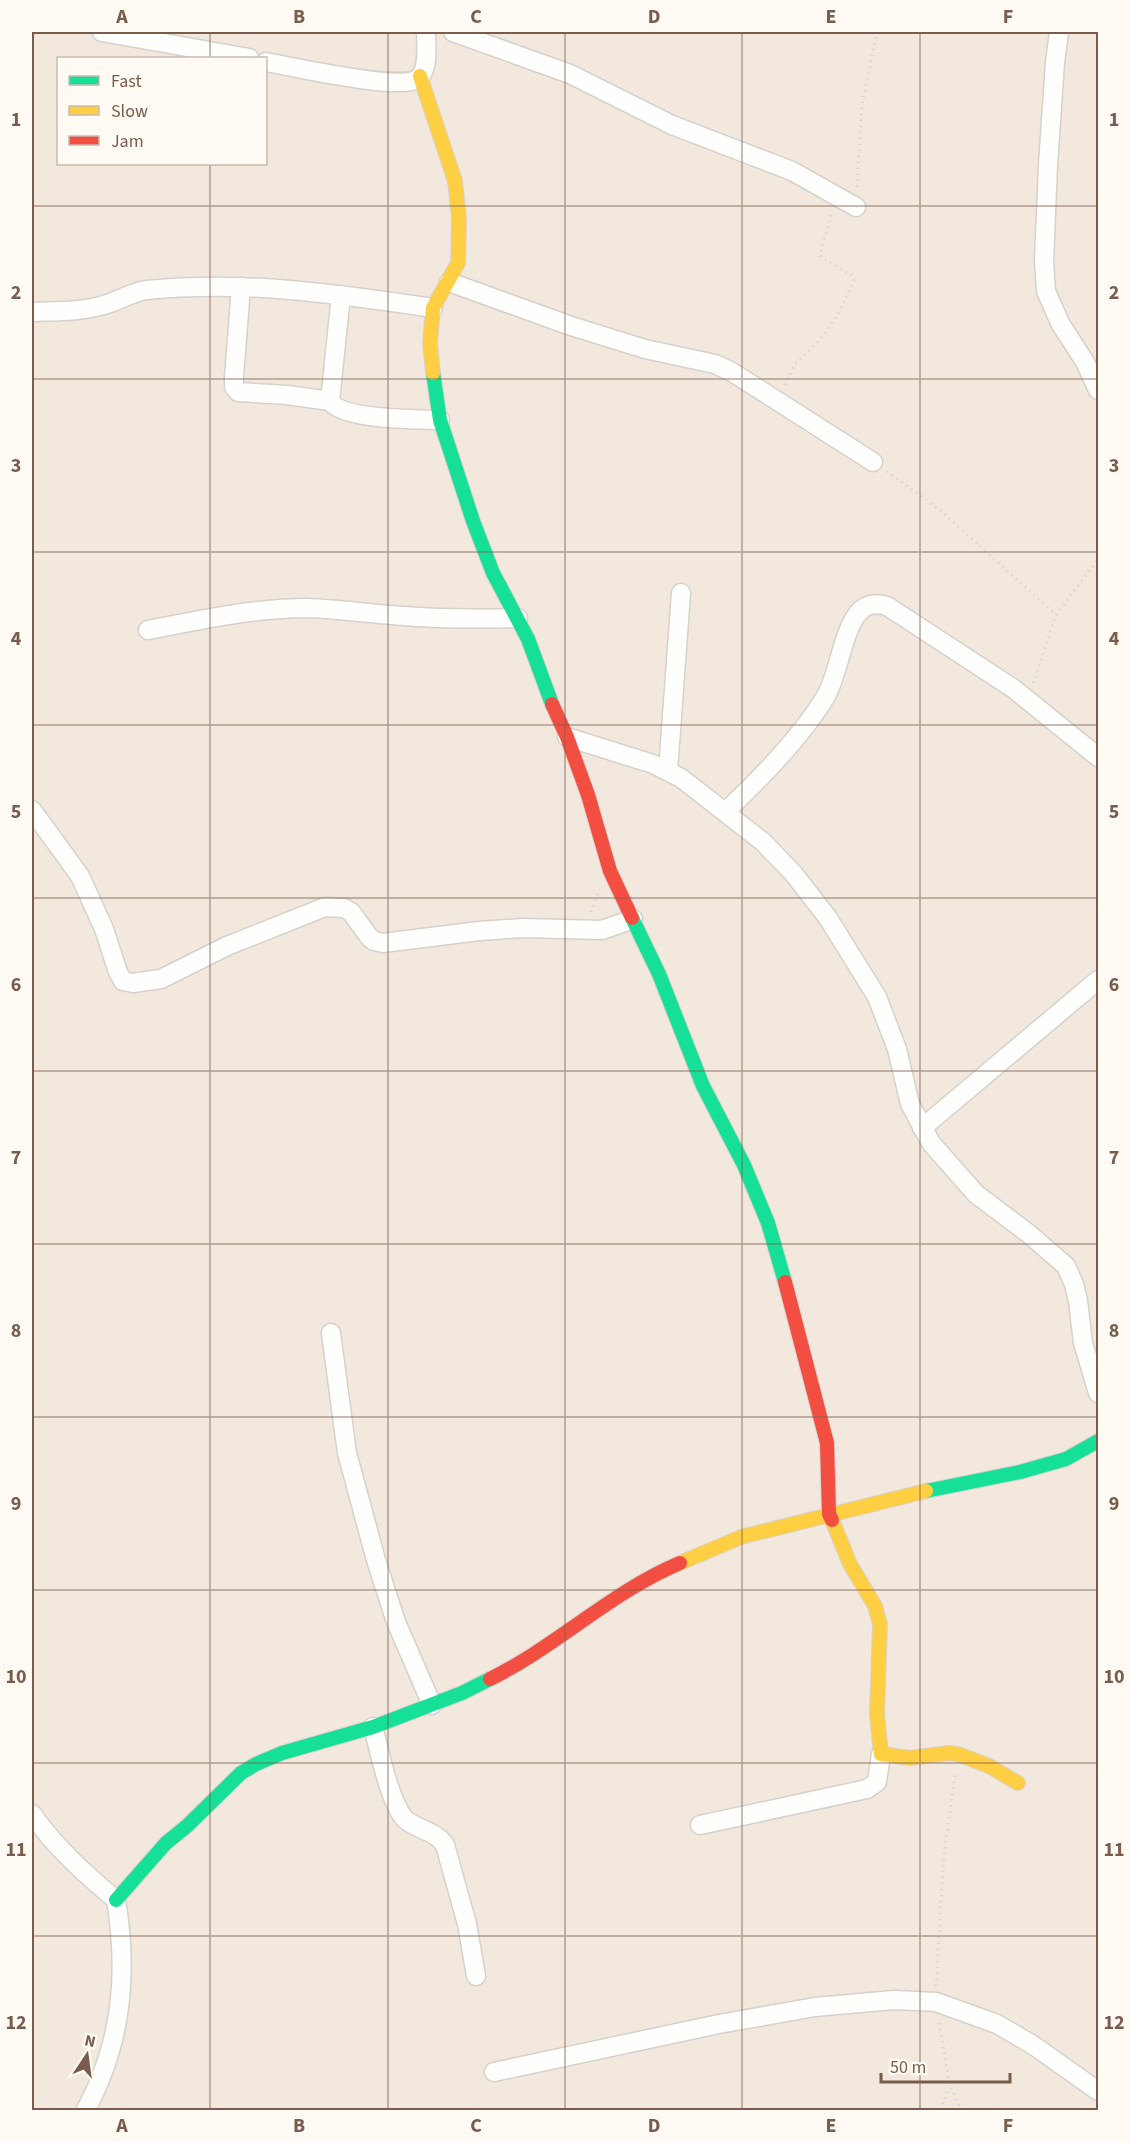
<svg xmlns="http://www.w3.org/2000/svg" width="1130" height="2142" font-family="'Source Sans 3',sans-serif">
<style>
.residential{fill:#f2e8de;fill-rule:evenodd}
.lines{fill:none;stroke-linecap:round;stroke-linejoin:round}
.street-casing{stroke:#d7d1cb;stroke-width:21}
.fast-casing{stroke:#d9d2cb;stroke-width:16}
.slow-casing{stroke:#d9d2cb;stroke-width:16}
.jam-casing{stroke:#d9d2cb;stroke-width:16}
.path{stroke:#dcd5d0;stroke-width:3;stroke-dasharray:1.5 4.5;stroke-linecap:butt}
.street{stroke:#fefefd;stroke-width:18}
.fast{stroke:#16e098;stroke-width:14}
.slow{stroke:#ffcf43;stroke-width:14}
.jam{stroke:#f24e42;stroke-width:14}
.grid{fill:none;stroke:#7a5c4d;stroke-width:1.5;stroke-opacity:0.55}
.neatline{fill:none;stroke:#7a5c4d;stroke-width:2}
.grid-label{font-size:20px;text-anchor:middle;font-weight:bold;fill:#7a5c4d}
</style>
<rect width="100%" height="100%" fill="#f9f5f0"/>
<!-- residential -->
<path class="residential" d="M32,32H1098V2110H32ZM58,58H266V164H58Z"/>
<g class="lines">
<defs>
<g id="street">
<polyline points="102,32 249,58"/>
<polyline points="453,32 570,74 672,125 792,171 856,207"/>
<polyline points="1059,32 1055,62 1048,165 1044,261 1046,291 1060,323 1085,362 1098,390"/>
<path d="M266,62C289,66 406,93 420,77C429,66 426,45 426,32"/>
<polyline points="449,282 571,326 645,349 715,364 732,372 873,462"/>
<path d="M241,287L234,377V387L238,392L287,395L330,401C342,420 416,419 440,420"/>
<path d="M32,312C55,311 81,312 104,305C119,301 131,292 147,290C242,280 339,294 433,308"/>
<polyline points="330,401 341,295"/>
<path d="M148,630C201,620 253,608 307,608C340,609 371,614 403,616C441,619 479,619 518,618"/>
<polyline points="567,737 653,764 681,778 763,842 793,873 828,918 877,997 897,1049 910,1104 931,1143 976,1194 1029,1234 1066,1266 1074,1284 1078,1301 1083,1343 1098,1393"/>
<polyline points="668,771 681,593"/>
<polyline points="32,810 80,876 104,929 118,972 123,981 133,983 161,979 227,946 325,907 344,908 351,912 370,938 374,941 383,943 479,931 523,928 602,930 633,919"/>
<path d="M726,811C760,779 802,736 826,696C839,673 843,627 861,610C868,604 877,603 887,606L1014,689L1098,757"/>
<polyline points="922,1128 1098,980"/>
<polyline points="331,1333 347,1453 376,1560 396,1622 432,1705"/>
<path d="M373,1727C379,1749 390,1805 406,1820C418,1830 436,1831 445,1845L467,1924L476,1976"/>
<path d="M32,1814C55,1847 85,1874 116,1900C126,1960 124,2020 101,2077C97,2088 91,2099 86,2110"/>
<polyline points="700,1825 867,1789 877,1782 881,1754"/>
<polyline points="494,2072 719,2024 815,2007 894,2000 936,2002 997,2024 1033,2045 1098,2091"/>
</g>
<g id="fast">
<polyline points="433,373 440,420 473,521 493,573 528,639 552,704"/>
<polyline points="632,918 659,974 703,1086 744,1165 768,1223 785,1282"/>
<polyline points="926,1491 1020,1472 1066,1459 1098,1441"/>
<polyline points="116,1900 166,1843 187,1826 241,1773 256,1764 282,1753 373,1727 462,1693 490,1679"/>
</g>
<g id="slow">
<polyline points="420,76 455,181 459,219 458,263 433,308 430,343 433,373"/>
<polyline points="832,1520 850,1564 875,1606 880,1624 877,1714 881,1754 910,1758 949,1753 958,1754 989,1766 1018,1783"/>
<polyline points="680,1563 741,1537 926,1491"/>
</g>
<g id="jam">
<polyline points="552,704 567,737 588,795 610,871 632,918"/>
<polyline points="785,1282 827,1443 829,1514 832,1520"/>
<path d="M490,1679C557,1646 611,1592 680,1563"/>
</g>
</defs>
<!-- street casing -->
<use href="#street" class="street-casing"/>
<!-- fast casing -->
<use href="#fast" class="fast-casing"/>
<!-- slow casing -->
<use href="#slow" class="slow-casing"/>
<!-- jam casing -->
<use href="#jam" class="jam-casing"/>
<!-- path -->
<g class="path">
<polyline points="857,187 862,104 877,32"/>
<polyline points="785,385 795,364 816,344 825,333 839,312 854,280 851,275 821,257 820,253 831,215 834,214"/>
<polyline points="887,471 941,511 1056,615"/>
<polyline points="1033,683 1056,615 1098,559"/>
<polyline points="591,912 598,893"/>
<polyline points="936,1986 944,1854 955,1775"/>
<polyline points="939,2023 950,2085 961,2110"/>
<polyline points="941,2110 949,2087"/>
</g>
<!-- street -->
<use href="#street" class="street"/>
<!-- fast -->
<use href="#fast" class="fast"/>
<!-- slow -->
<use href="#slow" class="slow"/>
<!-- jam -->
<use href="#jam" class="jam"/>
</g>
<!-- grid -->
<path class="grid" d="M210,32V58M388,32V2110M565,32V2110M742,32V2110M920,32V2110M210,164V2110M32,206H1098M32,379H1098M32,552H1098M32,725H1098M32,898H1098M32,1071H1098M32,1244H1098M32,1417H1098M32,1590H1098M32,1763H1098M32,1936H1098"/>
<!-- border -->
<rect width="1130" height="2142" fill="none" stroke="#fffaf3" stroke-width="66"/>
<!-- legend -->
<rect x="57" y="57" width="210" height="108" fill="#fffaf3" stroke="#cabbb1" stroke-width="1.5"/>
<rect x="69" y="76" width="30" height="9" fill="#16e098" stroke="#cabbb1" stroke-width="1.5"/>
<text x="111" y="87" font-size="18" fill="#7a5c4d">Fast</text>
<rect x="69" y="106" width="30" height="9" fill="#ffcf43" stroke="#cabbb1" stroke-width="1.5"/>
<text x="111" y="117" font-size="18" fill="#7a5c4d">Slow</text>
<rect x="69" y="136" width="30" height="9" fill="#f24e42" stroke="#cabbb1" stroke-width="1.5"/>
<text x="111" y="147" font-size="18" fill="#7a5c4d">Jam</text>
<!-- north arrow -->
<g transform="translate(87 2055) rotate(13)" stroke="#fffaf3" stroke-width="4.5" paint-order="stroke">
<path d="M0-4.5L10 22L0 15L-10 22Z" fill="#7a5c4d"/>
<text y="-9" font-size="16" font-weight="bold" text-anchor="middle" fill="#7a5c4d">N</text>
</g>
<!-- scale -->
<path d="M881 2073v9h129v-9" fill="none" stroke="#7a5c4d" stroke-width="3"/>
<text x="890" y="2073" font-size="18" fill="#7a5c4d" stroke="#fffaf3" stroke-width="4.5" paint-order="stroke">50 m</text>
<rect x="33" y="33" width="1064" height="2076" class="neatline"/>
<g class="grid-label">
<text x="122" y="23">A</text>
<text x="299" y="23">B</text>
<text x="476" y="23">C</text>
<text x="654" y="23">D</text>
<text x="831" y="23">E</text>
<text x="1008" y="23">F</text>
<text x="16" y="126">1</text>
<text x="1114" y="126">1</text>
<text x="16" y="299">2</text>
<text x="1114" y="299">2</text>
<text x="16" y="472">3</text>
<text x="1114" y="472">3</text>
<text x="16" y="645">4</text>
<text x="1114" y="645">4</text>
<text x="16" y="818">5</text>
<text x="1114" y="818">5</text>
<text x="16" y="991">6</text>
<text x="1114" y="991">6</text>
<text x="16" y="1164">7</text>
<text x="1114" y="1164">7</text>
<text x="16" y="1337">8</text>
<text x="1114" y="1337">8</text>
<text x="16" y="1510">9</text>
<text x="1114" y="1510">9</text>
<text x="16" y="1683">10</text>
<text x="1114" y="1683">10</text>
<text x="16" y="1856">11</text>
<text x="1114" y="1856">11</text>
<text x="16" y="2029">12</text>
<text x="1114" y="2029">12</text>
<text x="122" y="2132">A</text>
<text x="299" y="2132">B</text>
<text x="476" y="2132">C</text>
<text x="654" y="2132">D</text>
<text x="831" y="2132">E</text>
<text x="1008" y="2132">F</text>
</g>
</svg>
